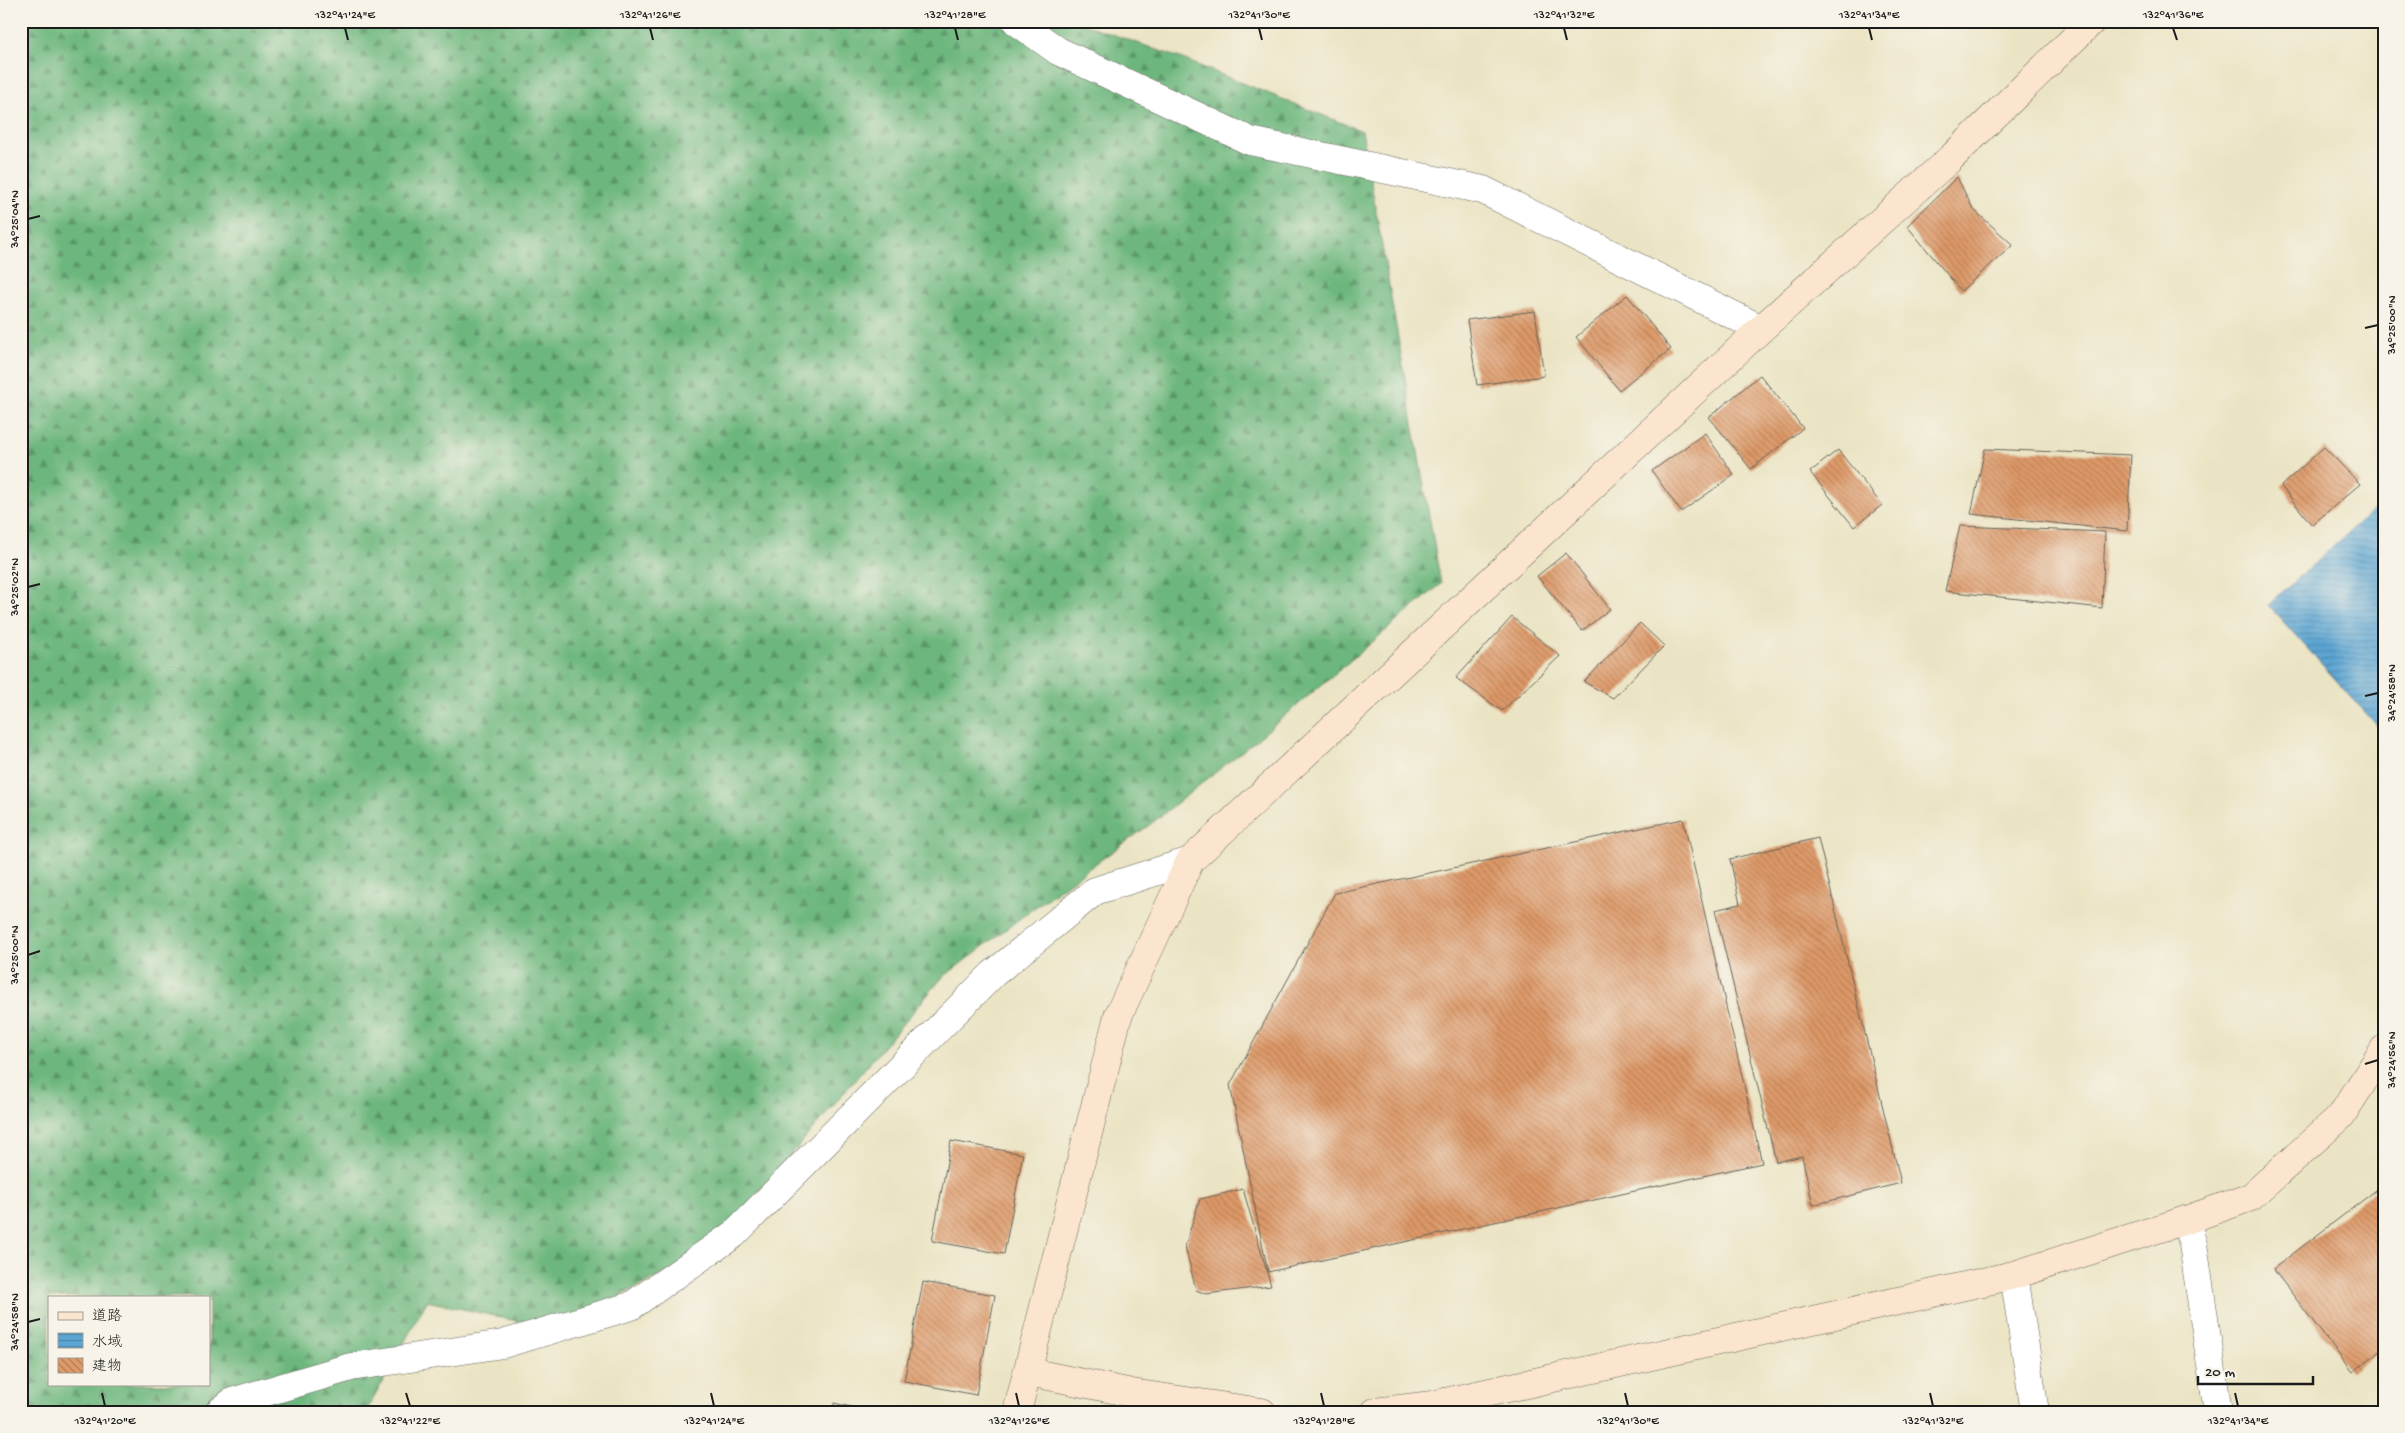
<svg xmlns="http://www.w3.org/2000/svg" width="2405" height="1433" font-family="'Gochi Hand','Klee One',sans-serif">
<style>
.forest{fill:url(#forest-firs);stroke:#446a4d;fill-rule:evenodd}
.water{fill:url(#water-rules);stroke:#3c6078}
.building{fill:url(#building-back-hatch)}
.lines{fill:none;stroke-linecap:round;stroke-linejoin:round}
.street-casing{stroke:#646257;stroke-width:29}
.secondary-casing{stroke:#646257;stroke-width:29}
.street{stroke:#fff;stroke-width:28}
.secondary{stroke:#fbe5cf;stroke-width:28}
.ticks{fill:none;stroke:#1c1c1c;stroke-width:2}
.neatline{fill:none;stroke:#1c1c1c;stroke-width:2}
.ticks-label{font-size:12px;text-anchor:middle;fill:#1c1c1c}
</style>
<defs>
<pattern id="forest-firs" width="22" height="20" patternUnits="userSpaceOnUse" patternTransform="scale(1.25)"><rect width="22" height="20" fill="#6db77e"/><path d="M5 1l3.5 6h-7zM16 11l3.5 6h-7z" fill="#599466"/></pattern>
<pattern id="water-rules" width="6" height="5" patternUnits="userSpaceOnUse" patternTransform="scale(1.25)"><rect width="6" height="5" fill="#5ba5d3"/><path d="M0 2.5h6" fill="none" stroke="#4a86aa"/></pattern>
<pattern id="building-back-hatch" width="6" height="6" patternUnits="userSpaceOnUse" patternTransform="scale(1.25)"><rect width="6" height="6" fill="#de9968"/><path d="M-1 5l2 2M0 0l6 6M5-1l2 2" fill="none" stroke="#b37c55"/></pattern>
</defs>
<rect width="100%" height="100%" fill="#f7f3e8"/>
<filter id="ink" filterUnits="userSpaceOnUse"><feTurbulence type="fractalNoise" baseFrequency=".02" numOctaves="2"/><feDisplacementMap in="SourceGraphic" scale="10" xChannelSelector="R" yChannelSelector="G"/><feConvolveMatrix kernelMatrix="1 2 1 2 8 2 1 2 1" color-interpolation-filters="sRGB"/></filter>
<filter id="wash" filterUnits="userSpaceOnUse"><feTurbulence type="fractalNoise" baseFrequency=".0096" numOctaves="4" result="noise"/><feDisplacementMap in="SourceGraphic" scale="20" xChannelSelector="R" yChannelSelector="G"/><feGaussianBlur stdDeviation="1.12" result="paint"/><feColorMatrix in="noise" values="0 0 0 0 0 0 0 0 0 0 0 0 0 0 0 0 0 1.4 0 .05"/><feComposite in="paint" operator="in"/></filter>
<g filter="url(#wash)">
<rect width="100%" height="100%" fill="#ebe4c4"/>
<!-- forest -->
<path class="forest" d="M21,21H1075L1180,58L1362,131L1441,584L1255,741L1148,826L1035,907L942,978L707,1253L552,1329L427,1301L366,1412H21ZM49,1297H209V1384H49Z"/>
<!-- water -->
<polygon class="water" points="2384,501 2384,733 2268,605"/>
<g id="blocks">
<!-- building -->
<g class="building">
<polygon points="1957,177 1973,209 2013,245 1961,291 1907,226"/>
<polygon points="1627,295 1671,349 1619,390 1576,337"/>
<polygon points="1535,311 1544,376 1477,385 1467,320"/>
<polygon points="1760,375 1803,428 1751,469 1709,417"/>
<polygon points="1705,433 1734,475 1681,512 1652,471"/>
<polygon points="2324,447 2360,484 2312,525 2281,486"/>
<polygon points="1985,449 2131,455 2127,531 1971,514"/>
<polygon points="1838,450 1882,505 1854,527 1810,472"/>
<polygon points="1960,526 2105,532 2102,608 1945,591"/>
<polygon points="1566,553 1610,609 1582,631 1537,576"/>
<polygon points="1512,617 1560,656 1502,711 1456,678"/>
<polygon points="1640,623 1664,646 1613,698 1584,682"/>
<polygon points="1683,819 1762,1163 1268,1272 1230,1085 1335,893"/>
<polygon points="1818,838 1901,1183 1813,1205 1802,1156 1776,1162 1715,910 1740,904 1730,859"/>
<polygon points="951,1141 1023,1154 1004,1254 932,1241"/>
<polygon points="2384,1184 2384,1348 2352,1372 2273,1269"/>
<polygon points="1243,1189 1271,1286 1206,1294 1196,1290 1185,1246 1200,1199"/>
<polygon points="923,1282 995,1295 976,1395 904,1381"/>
<polygon points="834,1403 869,1411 869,1412 833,1412"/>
</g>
</g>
</g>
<g filter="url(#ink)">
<use href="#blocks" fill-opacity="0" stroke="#646257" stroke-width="1"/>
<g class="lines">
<defs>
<g id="street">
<polyline points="1016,21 1058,51 1250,141 1483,190 1761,329"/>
<polyline points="2186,1220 2193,1244 2218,1412"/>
<polyline points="2014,1275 2035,1412"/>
<polyline points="219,1412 232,1402 351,1367 503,1344 631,1306 734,1234 993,974 1095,891 1190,861"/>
</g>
<g id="secondary">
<polyline points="1029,1372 1132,1393 1262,1412"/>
<polyline points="1017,1412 1118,1016 1190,861 1761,329 1952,157 2092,21"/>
<polyline points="1375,1412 1432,1405 2014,1275 2186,1220 2251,1197 2341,1116 2384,1049"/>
</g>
</defs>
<!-- street casing -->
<use href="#street" class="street-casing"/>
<!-- secondary casing -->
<use href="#secondary" class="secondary-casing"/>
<!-- street -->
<use href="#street" class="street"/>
<!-- secondary -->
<use href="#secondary" class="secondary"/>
</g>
</g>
<!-- ticks -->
<path class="ticks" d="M345,28L348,40M650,28L653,40M955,28L958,40M1259,28L1262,40M1564,28L1567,40M1869,28L1872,40M2173,28L2177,40M28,219L40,216M2365,328L2378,325M28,587L40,584M2365,696L2378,693M28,955L40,951M2365,1064L2378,1060M28,1322L40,1319M102,1393L105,1406M406,1393L410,1406M711,1393L714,1406M1016,1393L1019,1406M1321,1393L1324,1406M1625,1393L1628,1406M1930,1393L1933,1406M2235,1393L2238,1406"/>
<!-- margin -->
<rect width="2405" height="1433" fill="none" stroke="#f7f3e8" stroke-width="55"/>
<!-- legend -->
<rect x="48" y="1296" width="162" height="90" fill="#f7f3e8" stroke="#9f9d96"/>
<rect x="58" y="1312" width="25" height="8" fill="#fbe5cf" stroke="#9f9d96"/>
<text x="92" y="1320" font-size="15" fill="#1c1c1c">道路</text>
<rect x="58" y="1333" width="25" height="15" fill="url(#water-rules)" stroke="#9f9d96"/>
<text x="92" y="1346" font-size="15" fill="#1c1c1c">水域</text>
<rect x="58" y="1358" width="25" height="15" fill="url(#building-back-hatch)" stroke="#9f9d96"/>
<text x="92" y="1370" font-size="15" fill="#1c1c1c">建物</text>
<!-- scale -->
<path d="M2198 1376v8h115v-8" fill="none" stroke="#1c1c1c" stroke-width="2.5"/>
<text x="2205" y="1376" font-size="15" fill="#1c1c1c" stroke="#f7f3e8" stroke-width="4" paint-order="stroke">20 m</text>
<rect x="28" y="28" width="2350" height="1378" class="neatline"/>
<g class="ticks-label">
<text x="345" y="18">132°41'24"E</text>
<text x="650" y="18">132°41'26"E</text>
<text x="955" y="18">132°41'28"E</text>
<text x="1259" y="18">132°41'30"E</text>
<text x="1564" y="18">132°41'32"E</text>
<text x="1869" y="18">132°41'34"E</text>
<text x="2173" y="18">132°41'36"E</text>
<text transform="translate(14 219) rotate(-90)" y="4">34°25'04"N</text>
<text transform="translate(2391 325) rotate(-90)" y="4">34°25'00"N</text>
<text transform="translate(14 587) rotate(-90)" y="4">34°25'02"N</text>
<text transform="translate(2391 693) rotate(-90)" y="4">34°24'58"N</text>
<text transform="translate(14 955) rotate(-90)" y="4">34°25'00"N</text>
<text transform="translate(2391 1060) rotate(-90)" y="4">34°24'56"N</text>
<text transform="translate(14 1322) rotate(-90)" y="4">34°24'58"N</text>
<text x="105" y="1424">132°41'20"E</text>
<text x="410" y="1424">132°41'22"E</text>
<text x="714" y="1424">132°41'24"E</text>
<text x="1019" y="1424">132°41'26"E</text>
<text x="1324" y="1424">132°41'28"E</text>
<text x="1628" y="1424">132°41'30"E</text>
<text x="1933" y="1424">132°41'32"E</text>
<text x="2238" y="1424">132°41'34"E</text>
</g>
</svg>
